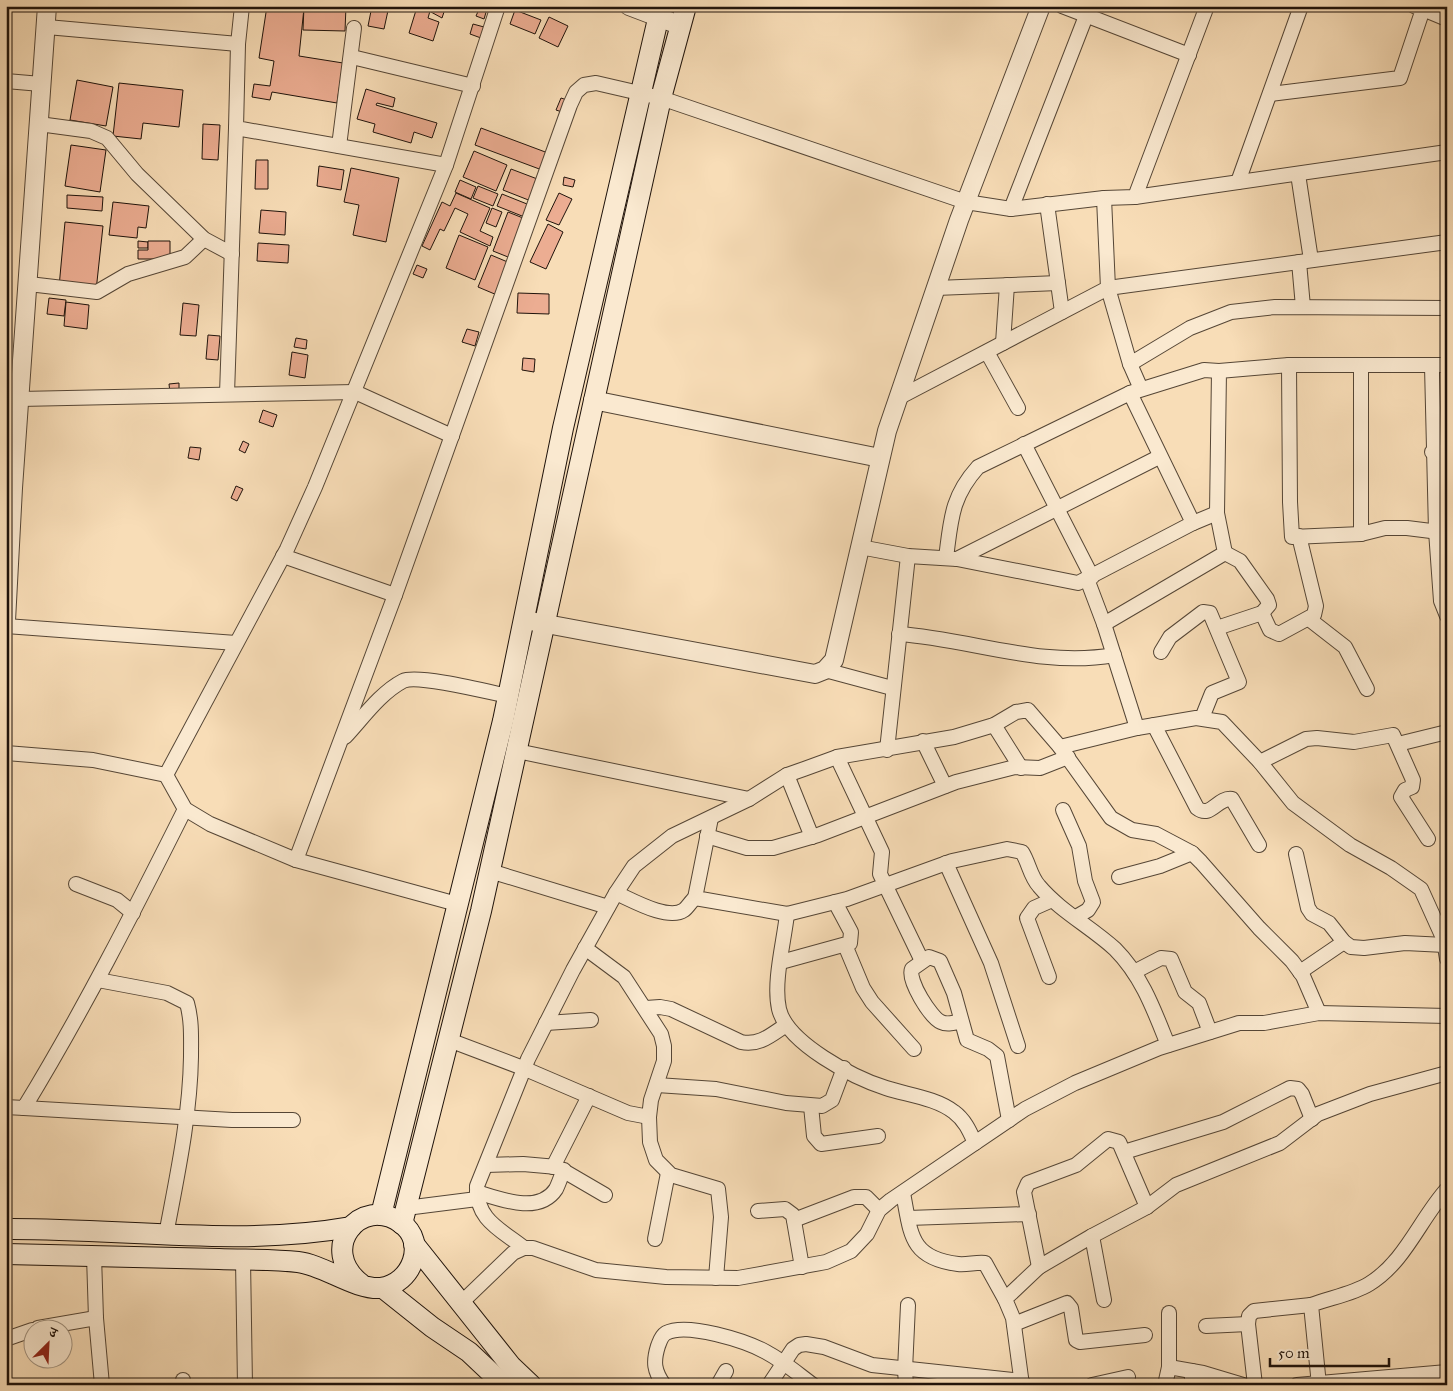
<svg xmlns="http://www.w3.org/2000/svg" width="1453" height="1391" font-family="'IM FELL Great Primer','Noto Serif Devanagari',serif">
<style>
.building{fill:#ecad92;stroke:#1f130b}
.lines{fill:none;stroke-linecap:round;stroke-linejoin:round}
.minor-casing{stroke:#554636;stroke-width:16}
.tertiary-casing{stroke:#554636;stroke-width:20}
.secondary-casing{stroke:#1f130b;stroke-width:22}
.minor{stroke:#fae9d0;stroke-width:14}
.tertiary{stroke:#fae9d0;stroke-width:18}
.secondary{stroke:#fae9d0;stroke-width:20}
</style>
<rect width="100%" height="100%" fill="#f8ddb7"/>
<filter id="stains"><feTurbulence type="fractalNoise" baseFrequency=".004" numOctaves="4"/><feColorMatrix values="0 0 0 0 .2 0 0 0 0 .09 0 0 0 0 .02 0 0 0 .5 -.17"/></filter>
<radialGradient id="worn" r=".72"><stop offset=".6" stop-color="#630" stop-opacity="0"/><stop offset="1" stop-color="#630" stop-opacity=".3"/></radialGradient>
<!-- building -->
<g class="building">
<polygon points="267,6 304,8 299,56 343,63 337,103 272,92 270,100 252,97 254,84 270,86 274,61 259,58"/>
<polygon points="304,6 346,6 345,31 303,30"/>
<polygon points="372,6 389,6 384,29 368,26"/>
<polygon points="420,6 446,6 442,18"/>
<polygon points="417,7 430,11 428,18 439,22 433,41 409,33"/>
<polygon points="480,7 487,9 484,19 476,16"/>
<polygon points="515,10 541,20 535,34 510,24"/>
<polygon points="549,17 568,26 558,47 539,38"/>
<polygon points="473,24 484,27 481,38 470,34"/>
<polygon points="77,80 113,87 106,126 70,120"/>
<polygon points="119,83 183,90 179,127 143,123 141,139 113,136"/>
<polygon points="366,89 395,98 393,107 377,103 376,105 437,123 432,138 414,132 411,143 373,132 375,124 357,119"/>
<polygon points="561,98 570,101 565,113 556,110"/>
<polygon points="203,124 220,125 218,160 202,159"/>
<polygon points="481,128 548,153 542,170 475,145"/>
<polygon points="71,145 106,150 100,192 65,186"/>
<polygon points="474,151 507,165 496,191 463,177"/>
<polygon points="256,160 268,160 268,189 255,189"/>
<polygon points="319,166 344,170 341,190 317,186"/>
<polygon points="351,168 399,178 386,242 353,235 359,205 344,202"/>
<polygon points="511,169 540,180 531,201 503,190"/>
<polygon points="564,177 575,180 573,187 563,185"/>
<polygon points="460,180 476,187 471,199 455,192"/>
<polygon points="478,186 498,194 493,206 473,198"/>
<polygon points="456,193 490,208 480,231 493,237 490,246 460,232 468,214 455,208 444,231 440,229 430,250 422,246 442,202 450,206"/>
<polygon points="559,193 572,199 559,225 546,220"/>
<polygon points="502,194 532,206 527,218 497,206"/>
<polygon points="67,195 103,197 102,211 67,208"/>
<polygon points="113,202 149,206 146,228 138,227 137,238 109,235"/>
<polygon points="492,208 502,212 496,227 486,223"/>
<polygon points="261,210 286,212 285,235 259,233"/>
<polygon points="508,212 528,220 513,259 493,251"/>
<polygon points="65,222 103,226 96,291 59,287"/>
<polygon points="548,224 563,232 546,269 530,262"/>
<polygon points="459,235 488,247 475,280 446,268"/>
<polygon points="138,241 148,242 148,248 138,248"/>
<polygon points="148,241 170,241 170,259 138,259 138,250 148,250"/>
<polygon points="258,243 289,245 288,263 257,261"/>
<polygon points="491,255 510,263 497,295 478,287"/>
<polygon points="417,265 427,269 423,278 413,274"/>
<polygon points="518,293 549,294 549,314 517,313"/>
<polygon points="49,298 66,300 64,316 47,314"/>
<polygon points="66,302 89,305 87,329 64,326"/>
<polygon points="183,303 199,305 196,336 180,335"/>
<polygon points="467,329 479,332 475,346 462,342"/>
<polygon points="208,335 220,336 218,360 206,359"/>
<polygon points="296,338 307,340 306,349 294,347"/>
<polygon points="292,352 308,355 305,378 289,375"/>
<polygon points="523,358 535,359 534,372 522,370"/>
<polygon points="179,383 179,392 170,393 169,384"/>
<polygon points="263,410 277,415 273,427 259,422"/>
<polygon points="243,441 249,444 245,453 239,450"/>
<polygon points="190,447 201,448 199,460 188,458"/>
<polygon points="236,486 243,489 237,501 231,498"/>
</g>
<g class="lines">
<defs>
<g id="minor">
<polyline points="1062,6 1189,55"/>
<polyline points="1424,6 1423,9 1447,19"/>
<polyline points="47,27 238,44 242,6"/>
<polyline points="238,44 236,128 446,165"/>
<polyline points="352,57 473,86"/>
<polyline points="6,81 41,84"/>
<polyline points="1270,94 1400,78 1423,9 1414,6"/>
<polyline points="39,124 91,131 107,138 137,174 204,239 232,254"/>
<polyline points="339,146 354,28"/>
<polyline points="1298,174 1311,260"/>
<polyline points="1238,182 1301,6"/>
<polyline points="1135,197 1447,152"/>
<polyline points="1047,204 1062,312"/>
<polyline points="1011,209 1086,16"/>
<polyline points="1447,242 1108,288 1130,364 1190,328 1231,312 1275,307 1447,308"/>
<polyline points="1299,262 1303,307"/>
<polyline points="29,284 97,292 128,274 185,257 204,239"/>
<polyline points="936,288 1058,283"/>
<polyline points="1003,343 1007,285"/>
<polyline points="987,352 1018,408"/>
<polyline points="1130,364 1141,389"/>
<polyline points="1289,365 1290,502 1292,537 1361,534 1385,528 1407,528 1447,533"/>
<polyline points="1361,366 1361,534"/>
<polyline points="1432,366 1436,531 1441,601 1447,616"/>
<polyline points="1130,393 1204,370 1219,371"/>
<polyline points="227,394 236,128"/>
<polyline points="898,398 1108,288 1104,198"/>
<polyline points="20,399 355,392 452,436"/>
<polyline points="1024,444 1092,577"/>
<polyline points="1432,452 1447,452"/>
<polyline points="1193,523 1217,513 1219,371 1289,365 1447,365"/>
<path d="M860,547L908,556L957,559L1078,583L1193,523L1130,393L978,467C951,497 951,520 946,558"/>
<polyline points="283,556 395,595"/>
<polyline points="957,559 1159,457"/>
<polyline points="1087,579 1104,624 1137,728"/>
<polyline points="1262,613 1270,630 1279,634 1314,615 1316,606 1299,536"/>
<polyline points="1309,619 1345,647 1367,689"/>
<polyline points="1104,624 1225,553 1217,513"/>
<polyline points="6,626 236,643"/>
<polyline points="1217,628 1262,613 1269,605 1267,599 1240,561 1225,553"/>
<path d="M899,634C971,639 1041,668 1114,655"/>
<polyline points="1161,652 1170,637 1203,612 1210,613 1239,682 1212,693 1202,718"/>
<polyline points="825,670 892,688"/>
<polyline points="994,725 1021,768"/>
<path d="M1154,725L1197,808C1211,819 1217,797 1232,799L1259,845"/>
<path d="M345,737C362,719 380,693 403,681C417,674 489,692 508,696"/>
<polyline points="923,741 945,786"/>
<polyline points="1398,744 1447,732"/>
<polyline points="1060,747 1137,728 1196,718 1222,722 1260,762 1293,803 1350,845 1391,868 1421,889 1444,940 1447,959"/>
<polyline points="887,750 908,556"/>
<polyline points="517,751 749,799"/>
<polyline points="6,753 93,760 166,775 287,549 315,487 446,165 498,6"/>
<polyline points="837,757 882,852 880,874 922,961"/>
<polyline points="1260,762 1306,739 1317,738 1354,742 1393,735 1413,780 1412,787 1405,790 1401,797 1428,839"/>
<polyline points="166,775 185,809 210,824 296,860 457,904"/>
<polyline points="787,775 812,837"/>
<polyline points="1063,810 1079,846 1085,881 1093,902 1088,910 1076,917"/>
<path d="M711,818L695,898L787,914L847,899L952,861L1007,849L1022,852C1029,863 1030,876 1039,886C1060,911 1091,927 1115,949C1142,976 1154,1010 1168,1045"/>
<polyline points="707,836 747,848 773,848 818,835 956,782 1015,767 1040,768 1068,757"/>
<polyline points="1296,854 1308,908 1312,914 1329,923 1344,942 1351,947 1364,948 1405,943 1445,945"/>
<polyline points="296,860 395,595 570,105 576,92 584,85 596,83 661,98 966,202 1011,209 1104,198 1135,197 1207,6"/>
<polyline points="946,863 991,963 1018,1046"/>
<polyline points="490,871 608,907"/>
<polyline points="1119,877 1160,866 1192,853"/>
<polyline points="76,884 117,900 133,913"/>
<path d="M616,893C632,900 668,921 684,910C688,907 691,901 695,898"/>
<path d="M787,914C784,942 773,982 779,1009C787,1043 854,1078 886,1088C908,1095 936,1098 954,1112C965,1120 970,1132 975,1143"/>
<polyline points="845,945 863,988 872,1002 914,1049"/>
<polyline points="585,948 624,977 661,1034 664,1046 664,1061 651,1100 649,1117 650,1142 656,1160 671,1175 718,1189 721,1217 716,1278"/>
<polyline points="781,962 850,943 851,932 835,902"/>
<polyline points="1134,972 1161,958 1171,959 1185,992 1199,1003 1210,1032"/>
<polyline points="1300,972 1344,942"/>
<polyline points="1049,977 1027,918 1034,908 1052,900"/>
<path d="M98,980L167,993L187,1003C192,1021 191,1038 191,1057C190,1117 177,1176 166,1235"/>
<path d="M646,1008L660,1007L671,1009L741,1042C759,1046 771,1035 786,1025"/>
<path d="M961,1021C954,1023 947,1025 941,1022C931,1018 907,980 912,969L929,957L940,961L954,993L967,1040L988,1049L997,1056L1009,1120"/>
<polyline points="546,1023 591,1020"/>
<polyline points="449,1040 523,1068 628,1113 649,1117"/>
<polyline points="657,1085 716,1089 786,1103 822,1106 832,1100 844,1068"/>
<polyline points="811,1106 814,1136 821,1144 878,1136"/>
<path d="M6,1107L24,1108C83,1011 134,911 185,809"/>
<polyline points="24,1108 232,1120 293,1120"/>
<polyline points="1124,1152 1223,1122 1290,1088 1298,1089 1302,1094 1312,1119"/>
<polyline points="486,1165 523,1164 557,1167 605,1195"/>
<polyline points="553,1167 589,1096"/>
<path d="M477,1192C500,1199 539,1215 556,1189C559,1183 561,1176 564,1170"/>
<path d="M903,1193C911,1233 909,1258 958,1264C967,1265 976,1262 985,1263L1005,1299"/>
<polyline points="406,1208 477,1199"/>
<polyline points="758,1211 785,1209 793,1215 802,1267"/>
<polyline points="908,1218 1029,1214"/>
<polyline points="794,1220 854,1197 866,1197 879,1210"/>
<polyline points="1092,1236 1104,1300"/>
<polyline points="655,1239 668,1173"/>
<path d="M524,1248C500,1229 476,1220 477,1186L528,1059L573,970L616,893L634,866L672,836L749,799L787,775L804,769L837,757L954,737L994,725L1016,712L1028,710L1060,747L1111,818L1132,830L1156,834L1192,853L1201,862L1259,928L1292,961L1303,976L1319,1013"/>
<polyline points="94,1256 96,1318 102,1385"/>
<polyline points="243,1260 245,1385"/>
<polyline points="1039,1267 1024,1192 1028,1183 1076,1165 1108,1139 1119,1142 1147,1207"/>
<polyline points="460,1304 513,1253 524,1248 533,1248 596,1270 666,1277 738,1278 826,1262 851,1251 867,1234 879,1210 891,1200 1025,1109 1075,1083 1159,1048 1239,1023 1264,1023 1319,1013 1447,1016"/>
<polyline points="1014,1324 1067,1303 1071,1308 1076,1340 1080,1342 1145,1335"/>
<polyline points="1206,1326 1248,1324"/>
<polyline points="38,1328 96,1318"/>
<polyline points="6,1339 32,1330"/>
<polyline points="1169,1367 1169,1313"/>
<polyline points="183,1385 183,1380"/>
<path d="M664,1385C654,1371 653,1362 658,1346C660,1341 661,1336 666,1333C687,1322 746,1341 766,1352C783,1361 798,1374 813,1385"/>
<polyline points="718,1385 726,1371"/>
<polyline points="769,1385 793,1349 799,1345 806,1344 824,1347 872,1365 1022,1381"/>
<polyline points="906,1385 905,1370 908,1305"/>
<polyline points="1022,1385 1013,1318 1005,1299 1039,1267 1092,1236 1147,1207 1176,1185 1280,1143 1318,1114 1370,1094 1447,1073"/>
<polyline points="1092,1385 1128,1377"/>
<polyline points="1165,1385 1169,1367 1203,1373 1243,1385"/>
<polyline points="1192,1385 1192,1371"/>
<polyline points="1255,1385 1248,1324 1249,1316 1254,1311 1311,1305"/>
<polyline points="1297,1385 1447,1372"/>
<path d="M1319,1385L1311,1305C1329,1298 1353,1294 1369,1284C1405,1262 1420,1219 1447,1189"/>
</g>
<g id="tertiary">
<polyline points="629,6 679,25"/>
<polyline points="593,400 880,458"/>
<polyline points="525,620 815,674 825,670 834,660 887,431 959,220 1041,6"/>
<polyline points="6,621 13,488 47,6"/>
</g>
<g id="secondary">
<polyline points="381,1215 503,721 563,428 661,6"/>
<polyline points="402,1224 481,911 661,98 686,6"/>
<path d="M6,1229C121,1228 237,1247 351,1227"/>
<polyline points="414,1244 511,1366 531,1385"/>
<path d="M6,1254C77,1256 148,1257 219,1259C245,1260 272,1259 298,1262C324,1265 355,1290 381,1288C412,1284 428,1242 401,1223C361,1194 316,1249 361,1284"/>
<polyline points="383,1288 432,1327 469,1352 504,1385"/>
</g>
</defs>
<!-- minor casing -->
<use href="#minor" class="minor-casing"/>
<!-- tertiary casing -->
<use href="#tertiary" class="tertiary-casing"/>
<!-- secondary casing -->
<use href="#secondary" class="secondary-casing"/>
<!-- minor -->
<use href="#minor" class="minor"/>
<!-- tertiary -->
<use href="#tertiary" class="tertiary"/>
<!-- secondary -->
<use href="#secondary" class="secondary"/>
</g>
<!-- margin -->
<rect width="1453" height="1391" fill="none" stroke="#f8ddb7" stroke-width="25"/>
<rect x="8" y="8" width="1438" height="1376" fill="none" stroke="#1f130b" stroke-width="2.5"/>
<rect x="12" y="12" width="1428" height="1366" fill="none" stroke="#1f130b"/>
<!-- north arrow -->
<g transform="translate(48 1344) rotate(24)"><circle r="24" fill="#fae9d0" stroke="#a29381"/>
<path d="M0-4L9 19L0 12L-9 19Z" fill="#8f2418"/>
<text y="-8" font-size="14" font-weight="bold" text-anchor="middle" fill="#1f130b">उ</text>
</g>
<!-- scale -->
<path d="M1270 1358v8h119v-8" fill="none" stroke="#1f130b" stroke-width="2.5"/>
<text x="1278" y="1358" font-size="15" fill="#1f130b" stroke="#fae9d0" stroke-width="4" paint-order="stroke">50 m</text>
<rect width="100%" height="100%" filter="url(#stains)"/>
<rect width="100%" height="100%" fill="url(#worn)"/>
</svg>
